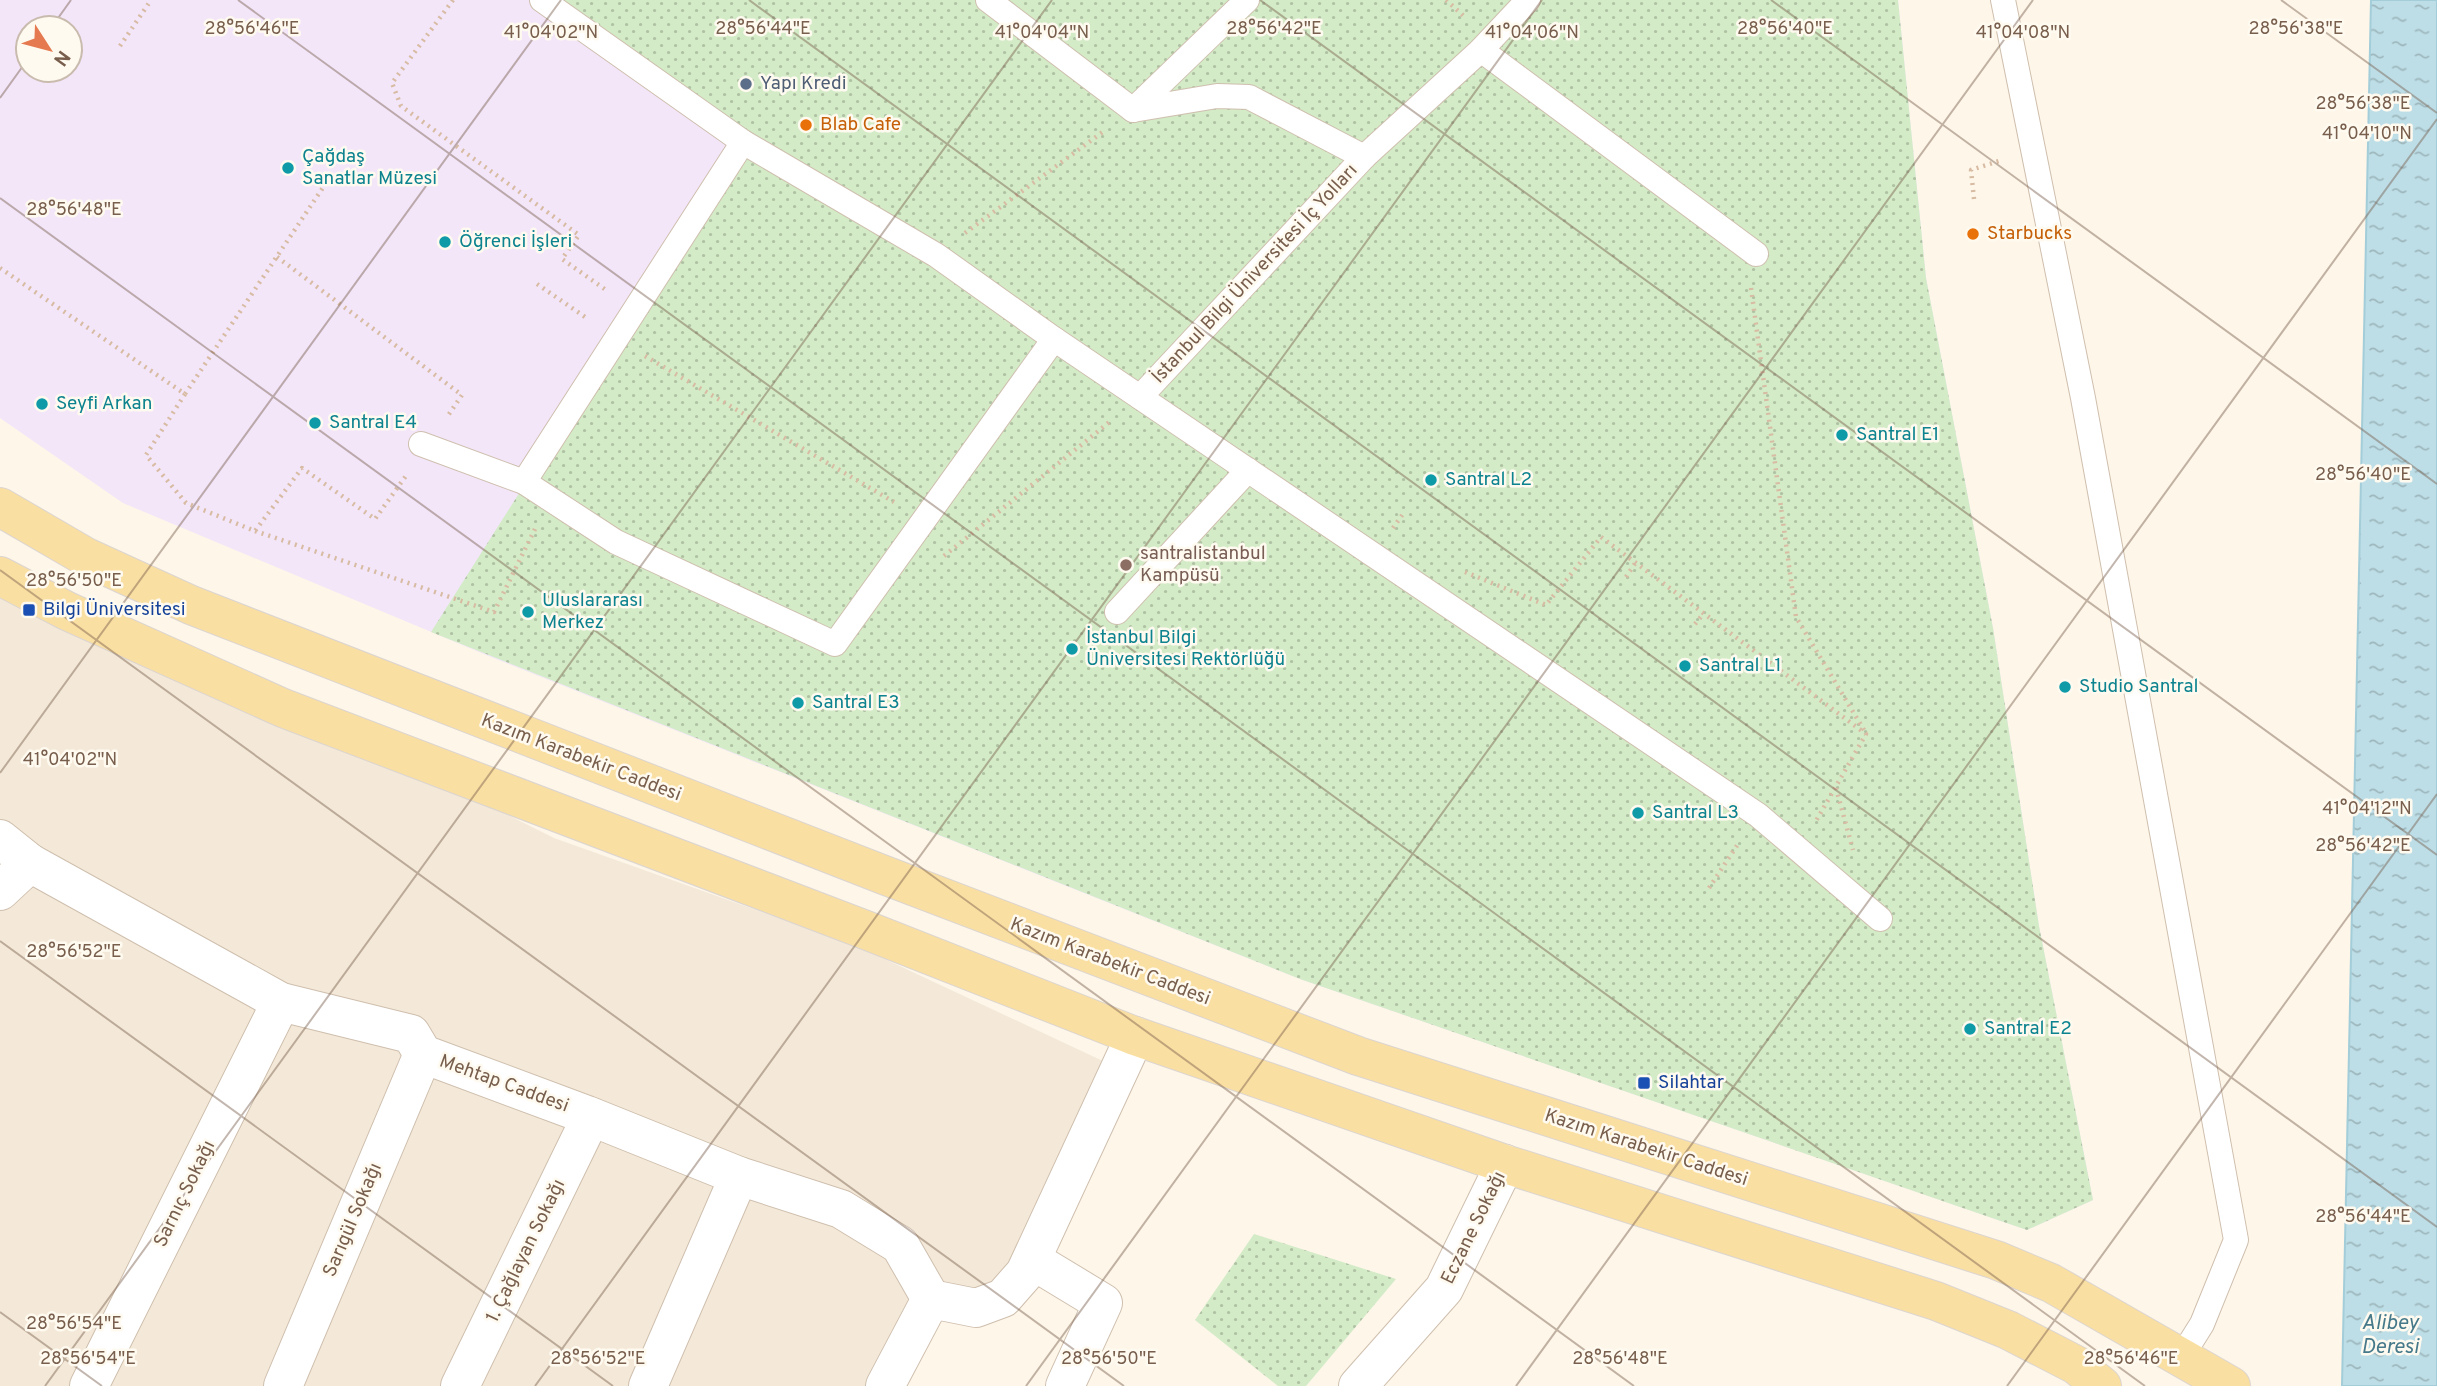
<svg xmlns="http://www.w3.org/2000/svg" width="2437" height="1386" font-family="Overpass,sans-serif">
<style>
.residential{fill:#f4e9d8}
.education{fill:#f3e6f9;fill-rule:evenodd}
.grass{fill:url(#grass-dots)}
.water{fill:url(#water-ripples);stroke:#a3cdd9;stroke-width:2}
.lines{fill:none;stroke-linecap:round;stroke-linejoin:round}
.lane-casing{stroke:#cfbfae;stroke-width:26}
.street-casing{stroke:#cfbfae;stroke-width:40}
.primary-casing{stroke:#dcd5d0;stroke-width:40}
.path{stroke:#d8bba3;stroke-width:4.5;stroke-dasharray:2 5;stroke-linecap:butt}
.lane{stroke:#fff;stroke-width:24}
.street{stroke:#fff;stroke-width:38}
.primary{stroke:#fadfa3;stroke-width:38}
.ticks{fill:none;stroke:#785e4c;stroke-width:2;stroke-opacity:0.45}
.service-dot{fill:#5c6f8a;stroke:#fffaf0;stroke-width:2.5}
.food-dot{fill:#e8710a;stroke:#fffaf0;stroke-width:2.5}
.culture-dot{fill:#0f9aa8;stroke:#fffaf0;stroke-width:2.5}
.education-dot{fill:#8d6e63;stroke:#fffaf0;stroke-width:2.5}
.transit-dot{fill:#1a4fb4;stroke:#fffaf0;stroke-width:2.5}
.labels{text-anchor:middle;dominant-baseline:central;stroke-width:5;stroke-linejoin:round;paint-order:stroke}
.service-label{font-size:19px;fill:#4e5e75;stroke:#fffaf0;text-anchor:start}
.food-label{font-size:19px;fill:#c56008;stroke:#fffaf0;text-anchor:start}
.culture-label{font-size:19px;fill:#0d838f;stroke:#fffaf0;text-anchor:start}
.street-label{font-size:19px;fill:#785e4c;stroke:#fffaf0}
.education-label{font-size:19px;fill:#785e54;stroke:#fffaf0;text-anchor:start}
.transit-label{font-size:19px;fill:#164399;stroke:#fffaf0;text-anchor:start}
.water-label{font-size:21px;font-style:italic;fill:#467a8b;stroke:#fffaf0}
.ticks-label{font-size:18px;text-anchor:middle;fill:#785e4c;stroke:#fffaf0;stroke-width:5;stroke-linejoin:round;paint-order:stroke}
</style>
<defs>
<pattern id="grass-dots" width="8" height="8" patternUnits="userSpaceOnUse" patternTransform="scale(1.75)"><rect width="8" height="8" fill="#d3ebc7"/><path d="M2 2h.1M6 6h.1" fill="none" stroke="#b0c2a4" stroke-width="1.8" stroke-linecap="round"/></pattern>
<pattern id="water-ripples" width="26" height="14" patternUnits="userSpaceOnUse" patternTransform="scale(1.75)"><rect width="26" height="14" fill="#bddee7"/><path d="M2 4q2-2 4 0t4 0M15 11q2-2 4 0t4 0" fill="none" stroke="#9eb7bd"/></pattern>
</defs>
<rect width="100%" height="100%" fill="#fdf6e9"/>
<!-- residential -->
<g class="residential">
<polygon points="0,591 458,790 554,838 857,946 1120,1069 989,1303 936,1283 863,1207 299,993 38,851 0,823"/>
<polygon points="33,868 276,1003 76,1386 0,1386 0,902"/>
<polygon points="282,1006 418,1057 274,1386 92,1386"/>
<polygon points="426,1059 587,1115 448,1386 289,1386"/>
<polygon points="594,1121 733,1178 638,1386 466,1386"/>
<polygon points="745,1184 896,1252 922,1302 878,1386 656,1386"/>
</g>
<!-- education -->
<path class="education" d="M0,0H1898L1926,278L1993,628L2039,926L2093,1200L2027,1230L1300,979L491,657L123,503L0,418ZM28,28H70V70H28Z"/>
<!-- grass -->
<g class="grass">
<polygon points="542,0 1898,0 1926,278 1993,628 2039,926 2093,1200 2027,1230 1960,1207 1300,979 431,632 742,142"/>
<polygon points="1254,1234 1396,1279 1306,1386 1278,1386 1195,1320"/>
</g>
<!-- water -->
<polygon class="water" points="2371,0 2437,0 2437,1386 2342,1386"/>
<g class="lines">
<defs>
<g id="lane">
<polyline points="542,0 743,142 936,255 1054,339 1758,815 1880,919"/>
<polyline points="988,0 1133,110 1217,96 1249,97 1364,157 1140,397"/>
<polyline points="2003,0 2083,398 2236,1240 2202,1324 2180,1359"/>
<polyline points="1481,50 1756,254"/>
<polyline points="1133,110 1247,0"/>
<polyline points="1364,157 1481,50 1528,0"/>
<polyline points="421,444 524,482 616,542 835,644 1054,339"/>
<polyline points="524,482 743,142"/>
<polyline points="1117,612 1248,470"/>
</g>
<g id="street">
<polyline points="0,839 30,863 281,1002 411,1034 423,1054 587,1115 739,1176 841,1209 900,1245 931,1299"/>
<polyline points="0,891 30,863"/>
<polyline points="1032,1260 1103,1303 1065,1386"/>
<polyline points="89,1386 281,1002"/>
<polyline points="283,1386 423,1054"/>
<polyline points="460,1386 591,1117"/>
<polyline points="648,1386 739,1176"/>
<polyline points="885,1386 931,1299 976,1308 1003,1298 1025,1273 1135,1036"/>
<polyline points="1358,1386 1444,1289 1505,1164"/>
</g>
<g id="primary">
<polyline points="0,507 86,557 191,605 884,875 1358,1056 1996,1260 2051,1283 2231,1386"/>
<polyline points="0,576 67,611 283,708 863,929 1135,1036 1505,1164 1936,1301 2008,1330 2076,1365 2102,1386"/>
</g>
</defs>
<!-- lane casing -->
<use href="#lane" class="lane-casing"/>
<!-- street casing -->
<use href="#street" class="street-casing"/>
<!-- primary casing -->
<use href="#primary" class="primary-casing"/>
<!-- path -->
<g class="path">
<polyline points="453,0 392,83 401,106 579,235 562,259 606,290"/>
<polyline points="1446,0 1466,18"/>
<polyline points="120,46 151,0"/>
<polyline points="1974,199 1971,170 2002,160"/>
<polyline points="965,233 1104,131"/>
<polyline points="277,257 462,395 447,417"/>
<polyline points="0,268 185,394 324,186"/>
<polyline points="537,284 588,319"/>
<polyline points="1751,288 1796,617 1864,730"/>
<polyline points="645,356 894,502"/>
<polyline points="185,394 146,455 186,503 255,531 302,468 375,519 408,473"/>
<polyline points="1393,528 1405,511"/>
<polyline points="255,531 494,612 535,529"/>
<polyline points="944,556 1112,420"/>
<polyline points="1465,572 1546,605 1601,537 1866,734 1816,821"/>
<polyline points="1626,577 1636,562"/>
<polyline points="1695,624 1704,613"/>
<polyline points="1836,788 1853,850"/>
<polyline points="1709,888 1738,844"/>
</g>
<!-- lane -->
<use href="#lane" class="lane"/>
<!-- street -->
<use href="#street" class="street"/>
<!-- primary -->
<use href="#primary" class="primary"/>
</g>
<!-- ticks -->
<path class="ticks" d="M238,0L2145,1386M749,0L2437,1227M1260,0L2437,855M1771,0L2437,484M2281,0L2437,113M51,28L71,0M0,98L28,59M0,198L1634,1386M0,570L1124,1386M0,773L561,0M0,941L613,1386M0,1312L102,1386M45,1386L1052,0M535,1386L1542,0M1026,1386L2033,0M1516,1386L2437,119M2007,1386L2437,794"/>
<!-- markers -->
<circle class="service-dot" cx="746" cy="84" r="7"/>
<g class="food-dot">
<circle cx="806" cy="125" r="7"/>
<circle cx="1973" cy="234" r="7"/>
</g>
<g class="culture-dot">
<circle cx="288" cy="168" r="7"/>
<circle cx="445" cy="242" r="7"/>
<circle cx="42" cy="404" r="7"/>
<circle cx="315" cy="423" r="7"/>
<circle cx="1842" cy="435" r="7"/>
<circle cx="1431" cy="480" r="7"/>
<circle cx="528" cy="612" r="7"/>
<circle cx="1072" cy="649" r="7"/>
<circle cx="1685" cy="666" r="7"/>
<circle cx="2065" cy="687" r="7"/>
<circle cx="798" cy="703" r="7"/>
<circle cx="1638" cy="813" r="7"/>
<circle cx="1970" cy="1029" r="7"/>
</g>
<circle class="education-dot" cx="1126" cy="565" r="7"/>
<g class="transit-dot">
<rect x="22" y="603" width="14" height="14" rx="3.5"/>
<rect x="1637" y="1076" width="14" height="14" rx="3.5"/>
</g>
<g class="labels">
<!-- service labels -->
<g class="service-label">
<text x="760" y="84">Yapı Kredi</text>
</g>
<!-- food labels -->
<g class="food-label">
<text x="820" y="125">Blab Cafe</text>
<text x="1987" y="234">Starbucks</text>
</g>
<!-- culture labels -->
<g class="culture-label">
<text x="302" y="157">Çağdaş<tspan x="302" dy="22">Sanatlar Müzesi</tspan></text>
<text x="459" y="242">Öğrenci İşleri</text>
<text x="56" y="404">Seyfi Arkan</text>
<text x="329" y="423">Santral E4</text>
<text x="1856" y="435">Santral E1</text>
<text x="1445" y="480">Santral L2</text>
<text x="542" y="601">Uluslararası<tspan x="542" dy="22">Merkez</tspan></text>
<text x="1086" y="638">İstanbul Bilgi<tspan x="1086" dy="22">Üniversitesi Rektörlüğü</tspan></text>
<text x="1699" y="666">Santral L1</text>
<text x="2079" y="687">Studio Santral</text>
<text x="812" y="703">Santral E3</text>
<text x="1652" y="813">Santral L3</text>
<text x="1984" y="1029">Santral E2</text>
</g>
<!-- street labels -->
<g class="street-label">
<text transform="translate(1255 274) rotate(-47)">İstanbul Bilgi Üniversitesi İç Yolları</text>
<text transform="translate(581 758) rotate(21)">Kazım Karabekir Caddesi</text>
<text transform="translate(1110 962) rotate(21)">Kazım Karabekir Caddesi</text>
<text transform="translate(504 1084) rotate(20)">Mehtap Caddesi</text>
<text transform="translate(1646 1148) rotate(18)">Kazım Karabekir Caddesi</text>
<text transform="translate(185 1194) rotate(-64)">Sarnıç Sokağı</text>
<text transform="translate(353 1220) rotate(-67)">Sarıgül Sokağı</text>
<text transform="translate(1474 1228) rotate(-64)">Eczane Sokağı</text>
<text transform="translate(526 1251) rotate(-64)">1. Çağlayan Sokağı</text>
</g>
<!-- education labels -->
<g class="education-label">
<text x="1140" y="554">santralistanbul<tspan x="1140" dy="22">Kampüsü</tspan></text>
</g>
<!-- transit labels -->
<g class="transit-label">
<text x="43" y="610">Bilgi Üniversitesi</text>
<text x="1658" y="1083">Silahtar</text>
</g>
<!-- water labels -->
<g class="water-label">
<text x="2390" y="1323">Alibey<tspan x="2390" dy="24">Deresi</tspan></text>
</g>
</g>
<g class="ticks-label">
<text x="763" y="34">28°56'44"E</text>
<text x="1274" y="34">28°56'42"E</text>
<text x="1785" y="34">28°56'40"E</text>
<text x="252" y="34">28°56'46"E</text>
<text x="2296" y="34">28°56'38"E</text>
<text x="1042" y="38">41°04'04"N</text>
<text x="1532" y="38">41°04'06"N</text>
<text x="2023" y="38">41°04'08"N</text>
<text x="551" y="38">41°04'02"N</text>
<text x="2363" y="109">28°56'38"E</text>
<text x="2367" y="139">41°04'10"N</text>
<text x="74" y="215">28°56'48"E</text>
<text x="2363" y="480">28°56'40"E</text>
<text x="74" y="586">28°56'50"E</text>
<text x="70" y="765">41°04'02"N</text>
<text x="2367" y="814">41°04'12"N</text>
<text x="2363" y="851">28°56'42"E</text>
<text x="74" y="957">28°56'52"E</text>
<text x="2363" y="1222">28°56'44"E</text>
<text x="74" y="1329">28°56'54"E</text>
<text x="88" y="1364">28°56'54"E</text>
<text x="598" y="1364">28°56'52"E</text>
<text x="1109" y="1364">28°56'50"E</text>
<text x="1620" y="1364">28°56'48"E</text>
<text x="2131" y="1364">28°56'46"E</text>
</g>
<!-- north arrow -->
<g transform="translate(49 49) rotate(126)"><circle r="33" fill="#fffaf0" stroke="#c9bcae" stroke-width="2"/>
<path d="M0-5L12 26L0 18L-12 26Z" fill="#e57a50"/>
<text y="-10" font-size="19" font-weight="bold" text-anchor="middle" fill="#785e4c">N</text>
</g>
</svg>
